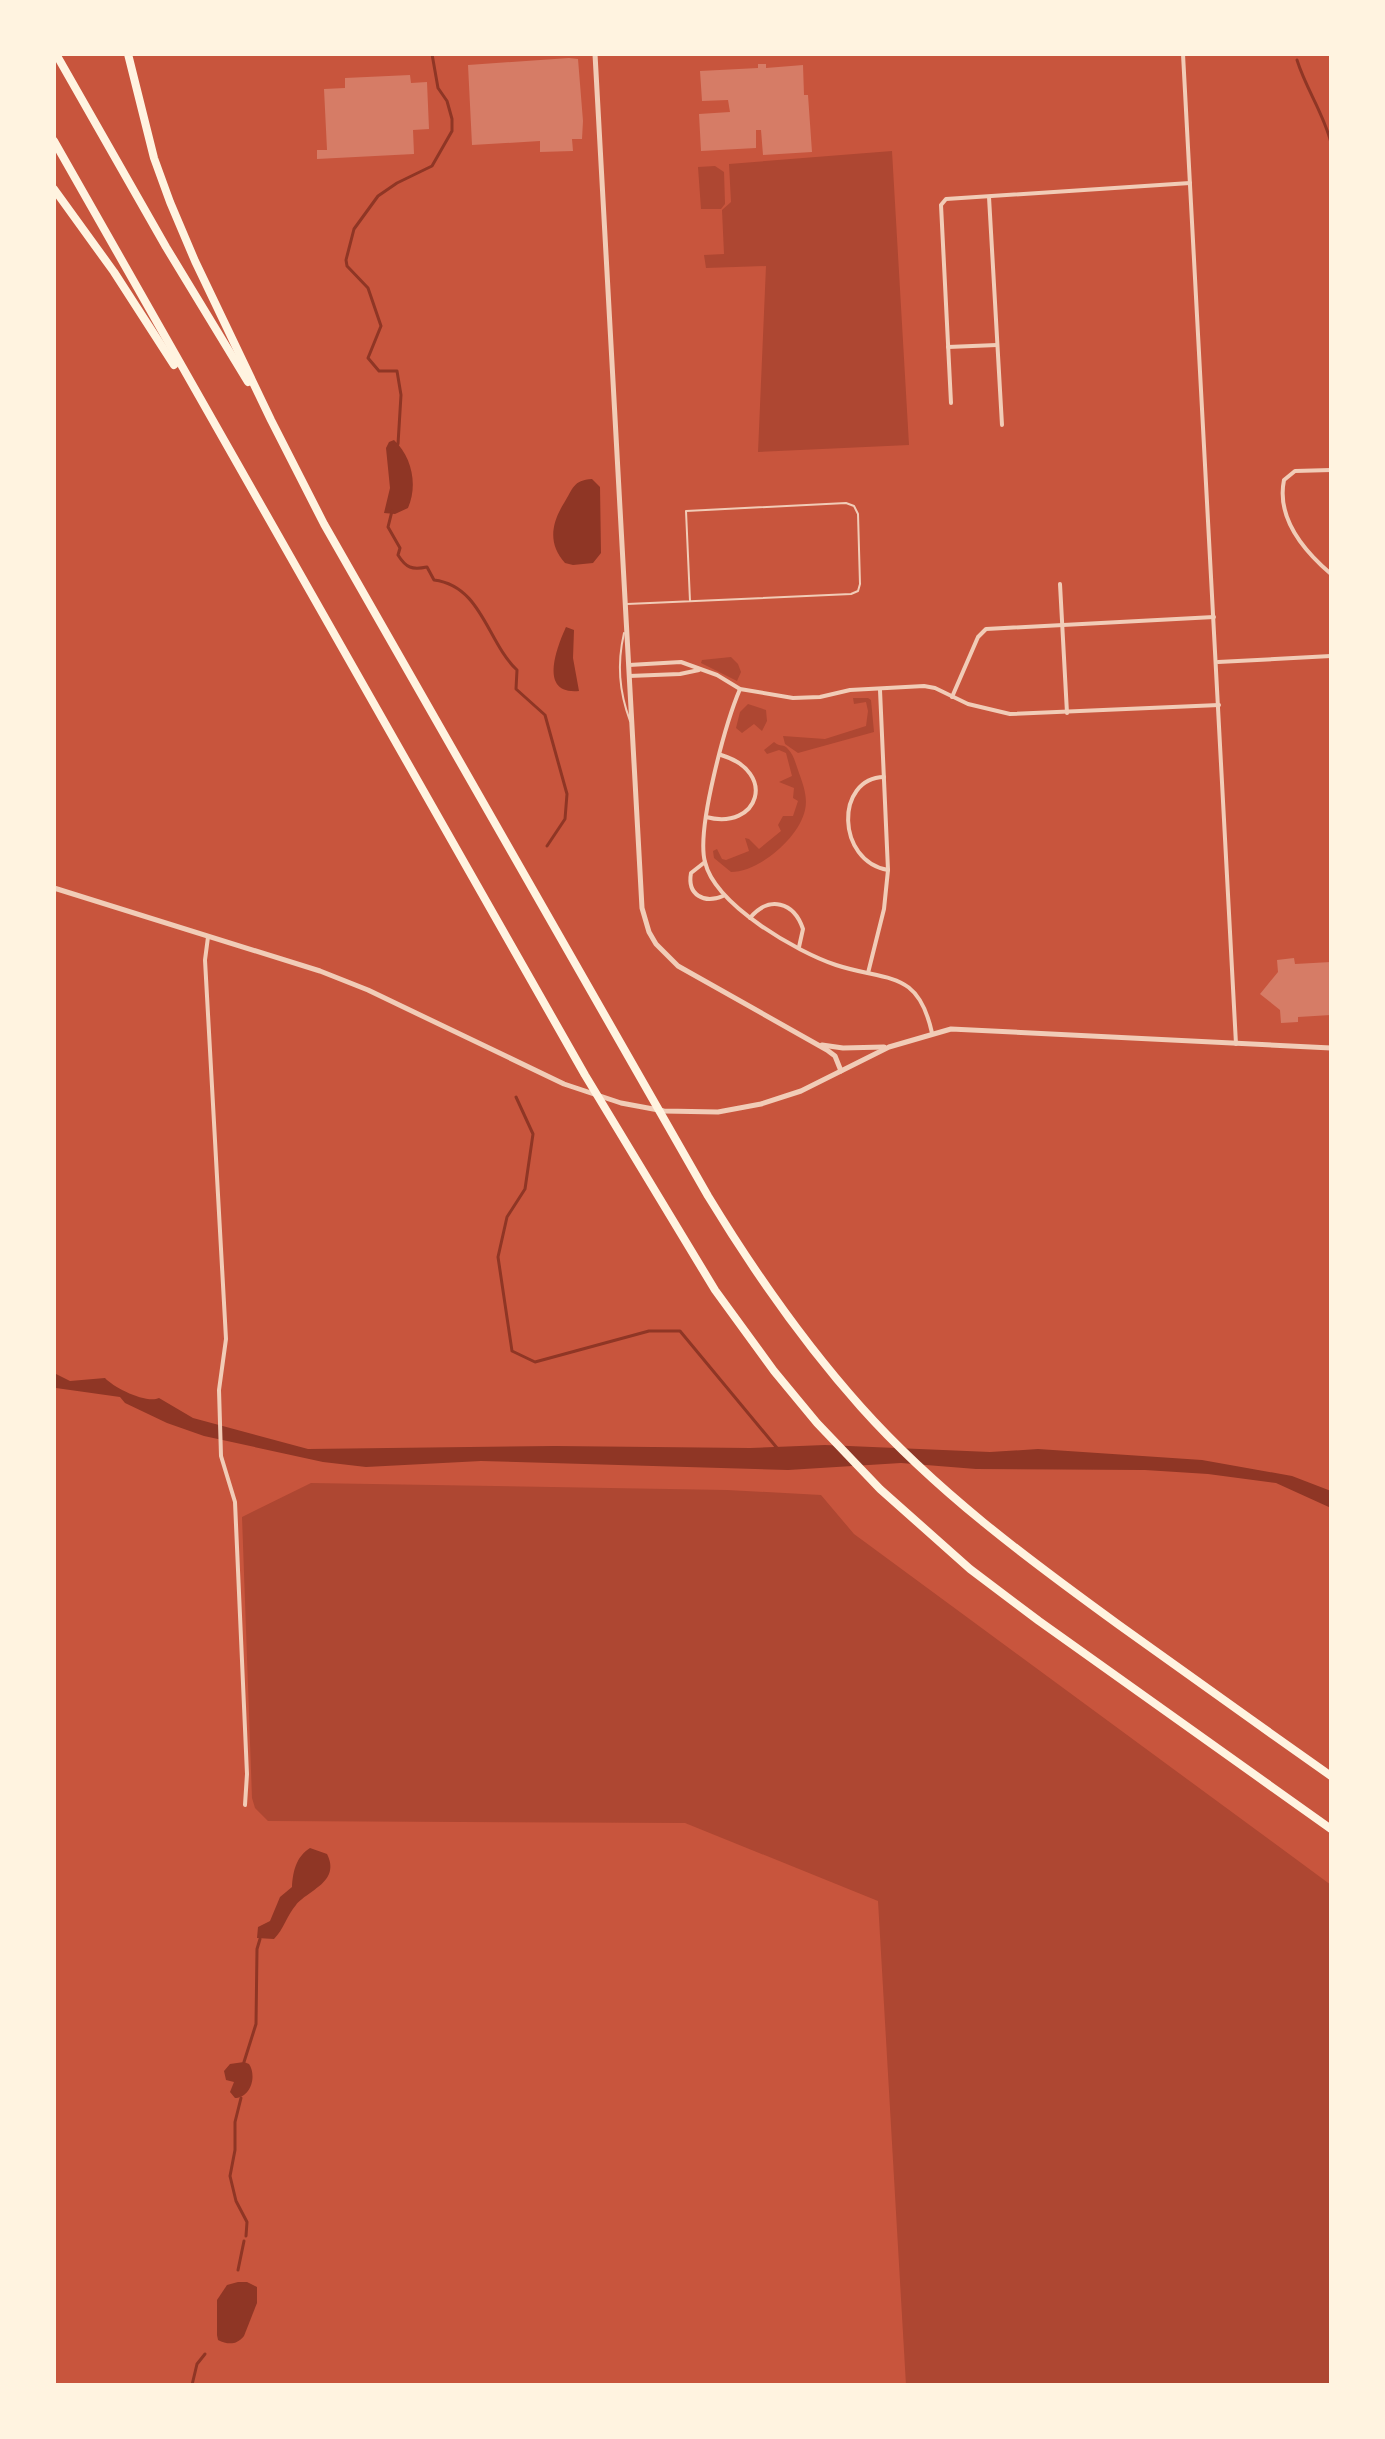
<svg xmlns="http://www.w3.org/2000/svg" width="1385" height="2439" font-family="'Golos Text',sans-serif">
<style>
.green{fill:#ae4732}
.water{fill:#8f3625}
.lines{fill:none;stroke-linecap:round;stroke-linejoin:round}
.stream{stroke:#8f3625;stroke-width:3}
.building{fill:#d67c66}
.service{stroke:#f1ccb7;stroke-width:2}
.minor{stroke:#f1ccb7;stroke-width:4}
.tertiary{stroke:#f1ccb7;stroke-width:5}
.motorway{stroke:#fff3e0;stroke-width:8}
</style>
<rect width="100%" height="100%" fill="#c8553d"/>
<!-- green -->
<g class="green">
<polygon points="892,151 909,445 758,452 766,266 706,268 704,255 724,254 722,210 731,202 729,164"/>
<polygon points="715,166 724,172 725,204 721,209 701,209 698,167"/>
<polygon points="731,657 738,664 741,672 737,681 701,663 702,660"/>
<polygon points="853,698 868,698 871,700 874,732 798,753 785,744 783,736 825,739 866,726 868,711 866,702 854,704"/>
<polygon points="748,704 766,710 767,721 762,731 754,724 742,733 736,728 740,712"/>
<path d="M774,742C781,748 783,743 788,749C794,755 796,765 799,773C803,784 808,797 805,810C799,838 759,872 731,872L714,858L713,851L717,849L722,859L726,860L749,851L745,838L749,839L759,849L781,831L778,825L783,816H793L798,801L793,798L794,788L779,782L792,776L786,753L779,750L767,754L764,750Z"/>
<polygon points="311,1483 727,1490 821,1495 854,1534 1331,1885 1331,2385 906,2385 878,1901 685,1823 268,1821 255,1808 252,1798 242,1517"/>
</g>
<!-- water -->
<g class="water">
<path d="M394,440C412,457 418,485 408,508L395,514L384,513L390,488L386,448L389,442Z"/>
<path d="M592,479L600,487L601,553L593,563L573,565L565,563C548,544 551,524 564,503C573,489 573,480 592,479Z"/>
<path d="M566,627L574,630L573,658L579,691C538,695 557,647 566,627Z"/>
<path d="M54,1373L70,1381L105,1378C114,1388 147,1404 159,1398L193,1418L308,1449L555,1446L750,1448L825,1445L990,1452L1038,1449L1202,1460L1292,1476L1331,1491V1508L1276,1483L1208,1474L1145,1470L976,1469L901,1463L788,1470L481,1461L366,1467L323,1462L204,1436L167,1423L125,1403L120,1397L56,1388Z"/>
<path d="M310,1848L327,1854C341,1882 308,1890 296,1905C287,1915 284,1929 274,1939L257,1938L258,1927L270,1921L280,1897L292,1887C293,1871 296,1857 310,1848Z"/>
<path d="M244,2062L249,2064C257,2076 251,2097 235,2098L230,2092L234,2082L226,2080L224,2071L230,2064Z"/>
<path d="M238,2282H247L257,2287V2303L244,2336C237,2345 228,2345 218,2340L217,2335V2300L227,2285Z"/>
</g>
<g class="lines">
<!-- stream -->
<g class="stream">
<path d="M1297,60C1306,89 1324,114 1331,143"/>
<polyline points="398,444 401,395 397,371 379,371 368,358 381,326 368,288 347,266 346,260 354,229 378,196 397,183 432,166 452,131 452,119 447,101 438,88 432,54"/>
<path d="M392,511L388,527L400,548L398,555C406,568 412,570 427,567L434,580C482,586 487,642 517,670L516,689L545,715L567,794L565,819L547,846"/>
<polyline points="516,1097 533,1134 525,1189 507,1217 498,1257 512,1351 535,1362 649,1331 680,1331 777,1448"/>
<polyline points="244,2062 256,2024 257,1949 260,1939"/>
<polyline points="241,2098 235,2122 235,2150 230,2176 236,2201 247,2222 246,2236"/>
<polyline points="238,2270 244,2241"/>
<polyline points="192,2385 197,2364 205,2354"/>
</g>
</g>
<!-- building -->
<g class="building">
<polygon points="569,58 578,59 583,121 582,139 572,139 573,151 540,152 540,141 472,145 468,65"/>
<polygon points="758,64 766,64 766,68 803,65 804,95 808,95 812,152 763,155 761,130 756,130 756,148 701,151 699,114 730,112 728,100 702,101 700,71 758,68"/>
<polygon points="410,75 411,83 427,82 429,129 413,130 414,154 317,159 317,150 327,150 324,89 345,88 345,78"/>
<polygon points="1294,958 1295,964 1331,962 1331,1015 1298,1017 1298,1022 1281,1023 1280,1010 1260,994 1278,972 1277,960"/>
</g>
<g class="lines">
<!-- service -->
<g class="service">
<polyline points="627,604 851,594 858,591 860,584 858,514 854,506 846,503 686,511 690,601"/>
<path d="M624,633C617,664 619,691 630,721"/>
</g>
<!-- minor -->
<g class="minor">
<polyline points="1183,54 1236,1044"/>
<polyline points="989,197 1002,425"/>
<polyline points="948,347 997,345"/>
<polyline points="951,403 941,205 946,199 1190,183"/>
<path d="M1331,470L1295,471L1284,480C1276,519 1304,551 1331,574"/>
<polyline points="1060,584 1067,713"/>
<polyline points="1218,662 1331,656"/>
<polyline points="629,665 681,662 717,675 740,689 793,698 820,697 850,690 924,686 935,688 968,704 1010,714 1219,705"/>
<polyline points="629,676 680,674 699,670"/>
<path d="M740,689C726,722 696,829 705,862C715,905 797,952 836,965C888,982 918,969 932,1033"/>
<polyline points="952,697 978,637 986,629 1214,617"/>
<path d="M884,777C835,778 836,861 888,870"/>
<path d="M706,817C759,831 778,772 721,755"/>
<path d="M705,862L691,873C687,895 704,904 723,896"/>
<path d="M750,918C769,895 794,902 803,929L799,947"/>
<polyline points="208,937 205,960 226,1339 219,1390 221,1456 235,1502 247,1774 245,1805"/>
<polyline points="868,973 884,909 888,870 880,690"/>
</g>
<!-- tertiary -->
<g class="tertiary">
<polyline points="595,54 642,908 649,932 656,944 678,966 827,1050 835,1056 841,1071"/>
<polyline points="54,888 320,971 368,990 564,1084 621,1103 664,1111 718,1112 761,1104 801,1091 889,1047 951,1029 1331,1048"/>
<polyline points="822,1045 843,1048 884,1047"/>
</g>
<!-- motorway -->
<g class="motorway">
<polyline points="56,54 166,247 248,382"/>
<path d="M128,54L154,158L170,202L195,261L271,420L324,524L708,1196C753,1270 803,1342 861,1407C936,1491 1028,1559 1119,1625C1190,1676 1260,1726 1331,1776"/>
<polyline points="54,141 585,1075 715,1290 774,1371 817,1423 880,1489 970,1569 1039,1621 1331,1829"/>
<polyline points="54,189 114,272 174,365"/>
</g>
</g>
<!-- border -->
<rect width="1385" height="2439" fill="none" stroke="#fff3e0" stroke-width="112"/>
</svg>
